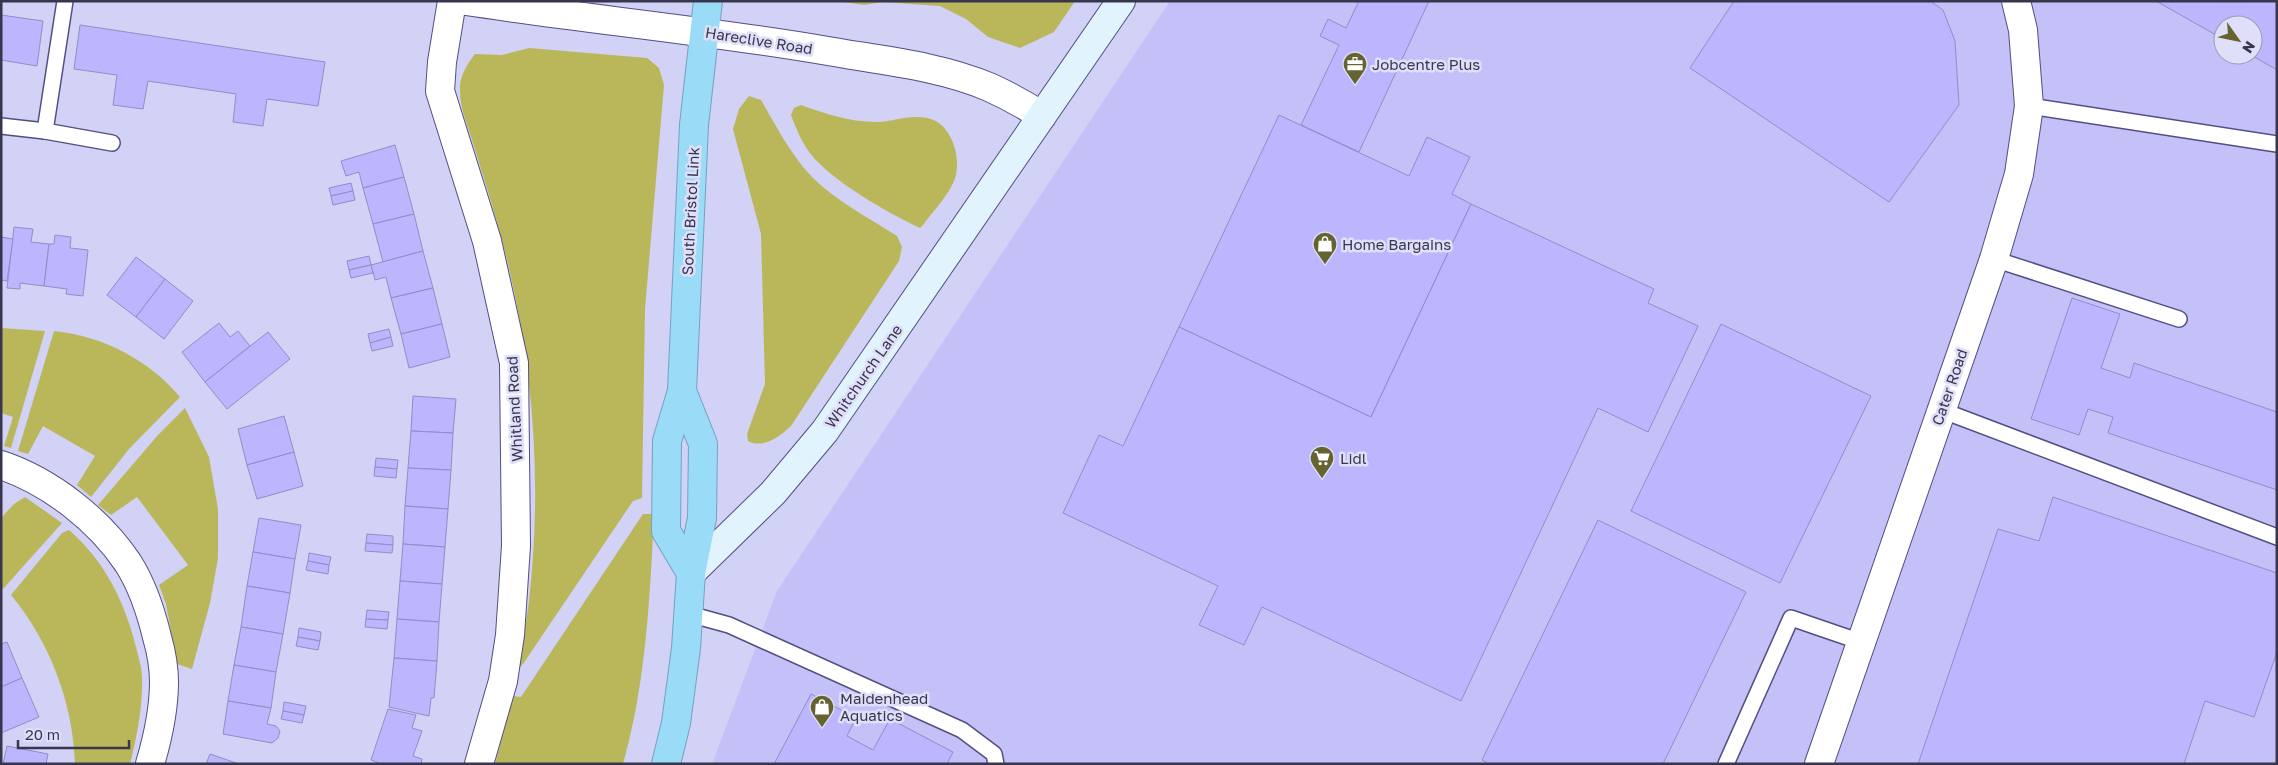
<svg xmlns="http://www.w3.org/2000/svg" width="2278" height="765" font-family="'Golos Text',sans-serif">
<style>
.built{fill:#c4c1f9;fill-rule:evenodd}
.green{fill:#bab75a}
.building{fill:#bbb6fd;stroke:#918dc7}
.lines{fill:none;stroke-linecap:round;stroke-linejoin:round}
.lane-casing{stroke:#534e83;stroke-width:18}
.street-casing{stroke:#534e83;stroke-width:30}
.secondary-casing{stroke:#534e83;stroke-width:30}
.highway-casing{stroke:#78a1bc;stroke-width:30}
.lane{stroke:#fff;stroke-width:15}
.street{stroke:#fff;stroke-width:28}
.secondary{stroke:#e1f4fd;stroke-width:28}
.highway{stroke:#9adbf7;stroke-width:28}
.labels{text-anchor:middle;dominant-baseline:central;stroke-width:5;stroke-linejoin:round;paint-order:stroke}
.street-label{font-size:15px;fill:#38364f;stroke:#e0dff9}
.poi-label{font-size:15px;fill:#38364f;stroke:#e0dff9;text-anchor:start}
</style>
<rect width="100%" height="100%" fill="#d2d1f6"/>
<!-- built -->
<path class="built" d="M1170,1H2277V764H712L777,591ZM2223,25H2253V55H2223Z"/>
<!-- green -->
<g class="green">
<polygon points="837,1 1075,1 1054,32 1020,48 988,37 966,19 940,6 882,2 864,5"/>
<path d="M529,48L647,58L659,68L664,85L645,309L642,498L633,501L523,664L518,669C522,646 526,624 529,601C543,477 533,354 500,233C492,203 482,173 473,143C468,126 460,109 460,91C459,77 467,64 475,54L502,55Z"/>
<path d="M749,96L761,100C776,126 791,155 812,177C836,201 869,218 897,236L902,247L899,261L791,426C779,437 763,449 748,441L747,434L765,384L761,234L733,129L739,109Z"/>
<path d="M801,105C823,113 850,122 875,122C893,122 909,114 927,118C952,122 963,160 954,181C948,196 933,211 923,225L920,228C888,213 830,180 810,153C801,141 796,128 791,115L794,108Z"/>
<polygon points="1,328 45,331 11,448 4,446 13,417 1,413"/>
<path d="M54,331C103,336 149,360 180,397L129,449L91,497L77,485L95,456L43,426L28,454L18,451Z"/>
<polygon points="185,408 209,457 218,509 218,558 210,603 192,669 177,664 166,604 159,585 188,565 137,497 111,515 98,505 158,435"/>
<polygon points="25,497 62,523 3,589 1,587 1,518 14,504"/>
<path d="M643,514H654C650,597 646,683 623,764H495L513,696L521,697Z"/>
<path d="M69,530C105,561 126,604 137,651C139,659 142,669 142,677C143,707 137,735 130,764H75C73,703 50,642 11,595L62,533Z"/>
</g>
<!-- building -->
<g class="building">
<polygon points="1359,1 1429,1 1359,152 1301,125 1339,45 1320,36 1328,19 1346,28"/>
<polygon points="1734,1 1930,1 1943,10 1955,41 1959,105 1889,202 1690,68"/>
<polygon points="2156,1 2277,1 2277,70 2251,55 2253,55 2253,25 2223,25 2223,39"/>
<polygon points="1,15 43,21 37,66 1,60"/>
<polygon points="80,25 325,62 318,106 267,99 263,126 233,122 236,94 148,81 143,109 113,105 117,75 74,69"/>
<polygon points="1279,115 1409,176 1427,137 1470,157 1452,194 1471,204 1371,417 1179,327"/>
<polygon points="395,145 404,177 363,188 359,172 346,176 341,161"/>
<polygon points="404,177 414,214 373,224 363,188"/>
<polygon points="351,183 353,191 331,196 329,188"/>
<polygon points="353,191 355,200 333,205 331,196"/>
<polygon points="1471,204 1654,289 1648,303 1698,326 1648,432 1598,408 1461,701 1262,607 1244,645 1199,625 1218,586 1063,513 1099,435 1123,446 1179,327 1371,417"/>
<polygon points="414,214 423,251 383,262 373,224"/>
<polygon points="14,227 33,229 31,242 49,244 44,286 20,283 20,289 7,288"/>
<polygon points="55,235 71,237 70,248 88,250 83,296 66,294 67,289 44,286 49,244 54,244"/>
<polygon points="1,237 13,239 7,281 1,280"/>
<polygon points="423,251 433,288 391,298 386,277 375,280 371,265"/>
<polygon points="369,256 371,265 349,270 347,261"/>
<polygon points="136,257 165,279 136,317 107,295"/>
<polygon points="371,265 373,273 351,278 349,270"/>
<polygon points="165,279 193,301 164,339 136,317"/>
<polygon points="433,288 442,324 401,334 391,298"/>
<polygon points="2072,298 2120,314 2101,368 2130,378 2134,363 2277,412 2277,490 2108,433 2113,417 2088,409 2079,435 2031,419"/>
<polygon points="219,323 230,337 238,331 250,346 205,382 182,352"/>
<polygon points="442,324 450,357 409,368 401,334"/>
<polygon points="1721,324 1871,396 1780,583 1631,511"/>
<polygon points="389,329 391,337 370,343 368,334"/>
<polygon points="268,332 290,359 227,409 205,382"/>
<polygon points="391,337 393,346 372,351 370,343"/>
<polygon points="413,396 456,399 453,433 411,431"/>
<polygon points="284,416 294,452 247,465 238,429"/>
<polygon points="411,431 453,433 451,470 408,468"/>
<polygon points="294,452 303,486 257,499 247,465"/>
<polygon points="376,458 398,460 397,469 375,467"/>
<polygon points="375,467 397,469 396,478 374,476"/>
<polygon points="408,468 451,470 448,509 405,506"/>
<polygon points="2053,497 2277,573 2277,652 2254,717 2205,701 2184,764 1918,764 1998,529 2039,541"/>
<polygon points="405,506 448,509 445,547 403,544"/>
<polygon points="259,518 301,525 295,559 253,552"/>
<polygon points="1598,520 1746,592 1663,764 1489,764 1482,760"/>
<polygon points="367,534 393,536 393,545 366,543"/>
<polygon points="366,543 393,545 392,553 365,551"/>
<polygon points="403,544 445,547 442,584 400,581"/>
<polygon points="253,552 295,559 290,593 247,586"/>
<polygon points="309,553 331,557 329,565 308,561"/>
<polygon points="308,561 329,565 328,574 306,570"/>
<polygon points="400,581 442,584 439,622 397,619"/>
<polygon points="247,586 290,593 283,634 241,627"/>
<polygon points="367,610 389,612 388,620 366,619"/>
<polygon points="366,619 388,620 387,629 365,627"/>
<polygon points="397,619 439,622 437,661 394,658"/>
<polygon points="241,627 283,634 276,672 234,665"/>
<polygon points="299,628 321,632 320,641 298,637"/>
<polygon points="298,637 320,641 318,650 296,646"/>
<polygon points="7,642 22,678 1,687 1,644"/>
<polygon points="394,658 437,661 434,698 431,698 429,716 389,707"/>
<polygon points="234,665 276,672 271,708 228,701"/>
<polygon points="22,678 39,717 1,733 1,687"/>
<polygon points="811,694 856,718 847,736 873,750 890,719 953,752 947,764 774,764"/>
<polygon points="228,701 271,708 267,724 276,726 280,731 278,738 272,743 223,734"/>
<polygon points="284,702 306,706 304,715 283,711"/>
<polygon points="388,709 416,715 412,728 422,731 413,756 422,759 421,764 382,764 371,760"/>
<polygon points="283,711 304,715 302,723 281,719"/>
<polygon points="7,746 48,754 46,764 3,764"/>
<polygon points="210,754 239,764 206,764"/>
</g>
<g class="lines">
<defs>
<g id="lane">
<polyline points="2029,106 2277,144"/>
<polyline points="1,126 45,131 112,143"/>
<polyline points="45,131 65,1"/>
<polyline points="1994,259 2179,319"/>
<polyline points="1941,410 2277,537"/>
<polyline points="689,614 729,625 962,730 994,754 996,764"/>
<polyline points="1726,764 1791,618 1861,642"/>
</g>
<g id="street">
<polyline points="452,1 442,62 440,91 487,241 514,363 516,546 510,635 503,681 479,764"/>
<path d="M466,1C585,19 704,30 822,50C877,60 937,65 989,87C1007,95 1025,105 1042,116"/>
<path d="M1,465C51,482 99,520 128,563C142,585 151,612 157,637C161,651 164,667 164,682C164,710 158,737 150,764"/>
<polyline points="1819,764 1994,259 2019,174 2029,106 2023,30 2016,1"/>
</g>
<polyline id="secondary" points="691,573 773,493 825,431 1121,1"/>
<g id="highway">
<polyline points="691,573 666,531 667,441 682,391 694,125 708,1"/>
<polyline points="666,764 676,723 686,648 691,573 702,518 703,444 682,391"/>
</g>
</defs>
<!-- lane casing -->
<use href="#lane" class="lane-casing"/>
<!-- street casing -->
<use href="#street" class="street-casing"/>
<!-- secondary casing -->
<use href="#secondary" class="secondary-casing"/>
<!-- highway casing -->
<use href="#highway" class="highway-casing"/>
<!-- lane -->
<use href="#lane" class="lane"/>
<!-- street -->
<use href="#street" class="street"/>
<!-- secondary -->
<use href="#secondary" class="secondary"/>
<!-- highway -->
<use href="#highway" class="highway"/>
</g>
<!-- icons -->
<defs>
<symbol id="office-pin" viewBox="-11 -11 22 30"><path d="M0 17L-7.5 6A9.5 9.5 0 1 1 7.5 6Z" fill="#656330" stroke="#e0dff9"/><path d="M-6-3h4V-5.5h4V-3h4V5H-6ZM-1-4.5V-3h2v-1.5ZM-6 0V1H6V0Z" fill="#fff"/></symbol>
<symbol id="shop-pin" viewBox="-11 -11 22 30"><path d="M0 17L-7.5 6A9.5 9.5 0 1 1 7.5 6Z" fill="#656330" stroke="#e0dff9"/><path d="M-5-2.5h2.3a2.7 3.5 0 0 1 5.4 0H5L5.5 6h-11ZM-1.5-2.5h3a1.5 2.3 0 0 0-3 0Z" fill="#fff"/></symbol>
<symbol id="supermarket-pin" viewBox="-11 -11 22 30"><path d="M0 17L-7.5 6A9.5 9.5 0 1 1 7.5 6Z" fill="#656330" stroke="#e0dff9"/><path d="M-6-5.5h2.5l.6 2H6L4.5 2H-2.5L-4.4-4H-6ZM-1.5 3.2a1.3 1.3 0 1 0 .1 0ZM3 3.2a1.3 1.3 0 1 0 .1 0Z" fill="#fff"/></symbol>
</defs>
<g fill-rule="evenodd">
<use href="#office-pin" x="1341" y="50" width="28" height="38"/>
<use href="#shop-pin" x="1311" y="230" width="28" height="38"/>
<use href="#supermarket-pin" x="1308" y="444" width="28" height="38"/>
<use href="#shop-pin" x="808" y="693" width="28" height="38"/>
</g>
<g class="labels">
<!-- street labels -->
<g class="street-label">
<text transform="translate(759 40) rotate(9)">Hareclive Road</text>
<text transform="translate(690 211) rotate(-87)">South Bristol Link</text>
<text transform="translate(863 376) rotate(-55)">Whitchurch Lane</text>
<text transform="translate(1949 387) rotate(-71)">Cater Road</text>
<text transform="translate(514 409) rotate(-93)">Whitland Road</text>
</g>
<!-- poi labels -->
<g class="poi-label">
<text x="1372" y="64">Jobcentre Plus</text>
<text x="1342" y="244">Home Bargains</text>
<text x="1340" y="458">Lidl</text>
<text x="840" y="698">Maidenhead<tspan x="840" dy="17">Aquatics</tspan></text>
</g>
</g>
<!-- border -->
<rect width="2278" height="765" fill="none" stroke="#38364f" stroke-width="5"/>
<!-- north arrow -->
<g transform="translate(2238 40) rotate(123)"><circle r="24" fill="#e0dff9" stroke="#9d9bb5"/>
<path d="M0-4L9 19L0 12L-9 19Z" fill="#656330"/>
<text y="-8" font-size="14" font-weight="bold" text-anchor="middle" fill="#38364f">N</text>
</g>
<!-- scale -->
<path d="M18 740v8h111v-8" fill="none" stroke="#38364f" stroke-width="2.5"/>
<text x="25" y="740" font-size="15" fill="#38364f" stroke="#e0dff9" stroke-width="4" paint-order="stroke">20 m</text>
</svg>
